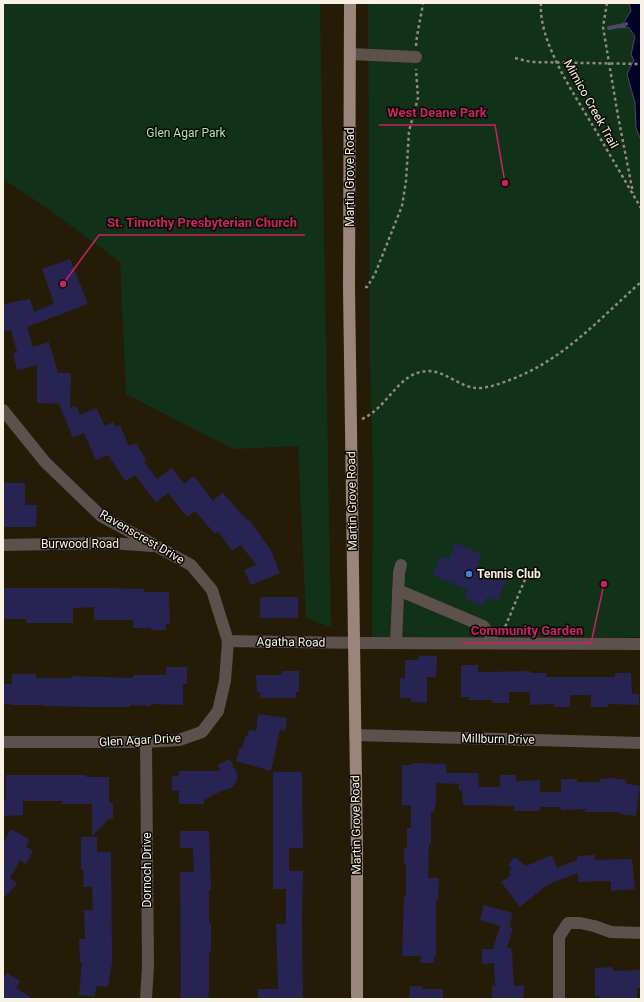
<svg xmlns="http://www.w3.org/2000/svg" width="644" height="1002" font-family="Roboto,sans-serif">
<style>
.green{fill:#113118}
.water{fill:#000228;stroke:#4a4a61}
.lines{fill:none;stroke-linecap:round;stroke-linejoin:round}
.stream{stroke:#4a4a61;stroke-width:4}
.building{fill:#272453}
.path{stroke:#938b7a;stroke-width:2.5;stroke-dasharray:3 3;stroke-linecap:butt}
.minor{stroke:#5c514c;stroke-width:12}
.major{stroke:#9b857a;stroke-width:12}
.shop-dot{fill:#3f7fe0;stroke:#0b0702;stroke-width:1.5}
.labels{text-anchor:middle;dominant-baseline:central;stroke-width:3;stroke-linejoin:round;paint-order:stroke}
.street-label{font-size:12px;fill:#f8f2e5;stroke:#0b0702}
.park-label{font-size:12px;fill:#a0eaab;stroke:#0b0702}
.poi-label{font-size:12px;font-weight:bold;fill:#f8f2e5;stroke:#0b0702;text-anchor:start}
.leader{fill:none;stroke:#c52362;stroke-width:1.5}
.callout-dot{fill:#c52362;stroke:#0b0702;stroke-width:1.5}
.callout-label{font-size:13px;text-anchor:middle;font-weight:bold;fill:#c52362;stroke:#0b0702;stroke-width:3;stroke-linejoin:round;paint-order:stroke}
</style>
<rect width="100%" height="100%" fill="#251c07"/>
<!-- green -->
<g class="green">
<polygon points="3,3 320,3 331,627 306,618 298,446 233,449 126,394 120,262 47,208 3,179"/>
<polygon points="368,3 641,3 641,637 372,637 373,472 370,363"/>
</g>
<!-- water -->
<polygon class="water" points="629,3 641,3 641,140 636,128 635,103 627,74 634,60 631,55 635,36 628,27 620,28 631,11"/>
<g class="lines">
<!-- stream -->
<polyline class="stream" points="609,28 624,25 626,24"/>
</g>
<!-- building -->
<g class="building">
<polygon points="70,259 88,304 27,327 33,347 49,342 58,373 71,373 70,408 76,406 80,415 96,408 105,426 113,422 115,427 120,425 129,446 136,443 146,460 144,462 157,479 172,468 184,484 194,476 213,501 222,492 247,520 249,519 269,548 270,548 280,573 251,585 244,570 256,565 241,545 232,551 218,531 215,534 195,511 187,517 168,493 156,502 135,475 125,481 108,455 96,460 84,433 73,438 59,404 37,403 37,365 17,370 13,353 17,352 11,330 3,331 3,304 30,299 34,312 54,303 42,269"/>
<polygon points="3,483 25,483 25,505 37,505 36,527 3,527"/>
<polygon points="456,543 482,554 477,566 507,579 497,601 487,597 483,606 464,598 468,590 433,575 441,556 449,559"/>
<polygon points="3,588 114,588 144,589 144,592 169,592 170,624 166,624 166,630 151,630 151,628 133,628 133,620 94,620 94,607 73,608 73,623 26,623 26,619 3,619"/>
<rect x="260" y="597" width="38" height="21"/>
<polygon points="419,656 437,656 436,677 427,677 427,703 411,702 411,698 400,698 400,678 405,678 405,660 418,660"/>
<polygon points="461,665 478,665 478,672 530,671 531,673 546,673 546,677 615,677 615,673 631,673 632,694 639,694 639,705 608,704 608,707 591,707 591,695 570,695 570,707 554,707 554,704 530,705 530,692 509,692 509,703 492,703 492,700 469,700 469,697 461,697"/>
<polygon points="166,667 187,667 187,684 183,684 183,705 151,704 151,706 130,705 130,707 89,707 44,706 44,705 10,705 10,704 3,704 3,684 12,684 12,674 36,674 36,678 72,678 72,676 133,678 133,675 166,675"/>
<polygon points="282,671 299,671 299,692 296,692 296,698 260,698 261,693 257,692 256,675 282,675"/>
<polygon points="258,714 287,718 285,731 280,730 271,771 236,761 239,750 242,748 246,735 248,736 249,730 256,731"/>
<polygon points="230,759 238,777 233,787 219,792 204,800 204,804 179,804 179,791 172,791 172,776 179,776 179,771 220,771 218,765"/>
<polygon points="413,763 446,764 446,773 478,773 479,787 500,787 500,775 516,775 516,781 540,780 540,792 561,792 561,779 577,779 577,782 600,782 600,779 613,778 626,780 625,783 640,786 636,816 620,814 620,812 585,812 585,809 561,810 561,807 540,807 540,811 514,811 514,806 463,805 462,790 459,790 459,784 436,783 436,806 435,806 434,812 431,812 431,844 429,844 428,878 439,878 438,899 436,899 436,956 434,956 434,963 420,963 421,956 402,956 404,896 406,896 406,864 404,864 404,848 407,848 407,828 411,828 411,805 402,805 402,765 413,765"/>
<polygon points="273,772 302,772 303,848 289,848 289,871 303,871 302,919 303,999 258,999 258,989 278,989 276,924 286,924 286,889 273,889"/>
<polygon points="6,775 86,775 86,777 109,777 109,803 113,802 113,819 109,819 92,836 92,804 62,804 62,801 23,801 23,815 5,816 5,814 3,814 3,799 6,799"/>
<polygon points="11,829 29,839 26,847 33,850 26,864 20,860 10,878 17,884 3,899 3,843"/>
<polygon points="180,831 209,831 211,890 209,890 209,923 211,923 211,951 209,951 209,989 208,999 180,999 181,988 180,872 194,872 193,848 180,848"/>
<polygon points="81,837 97,837 97,852 111,852 112,962 108,987 96,986 95,997 79,995 82,962 80,962 79,939 85,939 84,910 93,910 92,887 83,887 84,870 81,870"/>
<polygon points="552,855 557,868 577,860 577,856 595,855 595,860 632,859 635,889 611,891 611,881 578,882 578,873 547,885 520,907 501,882 511,875 509,872 512,868 508,865 514,857 526,866"/>
<polygon points="484,905 513,913 509,927 513,928 507,948 511,948 511,951 512,951 514,986 524,986 523,999 492,999 492,985 495,986 494,963 482,964 482,949 493,949 500,926 480,920"/>
<polygon points="613,967 613,971 641,970 641,988 637,988 637,999 599,999 599,996 595,996 595,968"/>
<polygon points="7,973 20,981 16,988 33,999 3,999 3,979"/>
<polygon points="410,986 422,986 422,989 443,989 443,999 409,999"/>
</g>
<g class="lines">
<!-- path -->
<g class="path">
<path d="M541,3C538,41 574,94 593,126C609,153 625,181 641,208"/>
<polyline points="607,3 603,27 618,116 633,193"/>
<path d="M416,46C417,31 421,18 423,3"/>
<polyline points="515,58 531,62 641,64"/>
<polyline points="365,287 367,287 375,274 402,206 406,181 409,131 418,98 416,69"/>
<path d="M362,419C385,409 396,380 417,373C443,364 458,390 481,388C490,387 499,384 507,381C563,361 598,320 641,282"/>
<polyline points="503,632 526,577"/>
</g>
<!-- minor -->
<g class="minor">
<polyline points="350,54 416,57"/>
<polyline points="3,410 45,462 101,516 191,565 212,590 228,641 225,681 218,711 202,732 179,740 146,742 3,742"/>
<polyline points="3,545 111,543 152,546"/>
<polyline points="398,590 483,626 490,634 494,643"/>
<polyline points="228,641 364,643 641,644"/>
<polyline points="396,643 399,573 401,565"/>
<polyline points="355,735 641,743"/>
<polyline points="146,999 148,966 146,742"/>
<polyline points="559,999 559,937 568,923 580,923 594,926 611,932 641,933"/>
</g>
<!-- major -->
<polyline class="major" points="350,3 349,288 357,851 357,999"/>
</g>
<!-- markers -->
<circle class="shop-dot" cx="469" cy="574" r="4"/>
<g class="labels">
<!-- street labels -->
<g class="street-label">
<text transform="translate(591 104) rotate(61)">Mimico Creek Trail</text>
<text transform="translate(350 177) rotate(-90)">Martin Grove Road</text>
<text transform="translate(352 501) rotate(-91)">Martin Grove Road</text>
<text transform="translate(142 537) rotate(30)">Ravenscrest Drive</text>
<text x="80" y="544">Burwood Road</text>
<text transform="translate(291 642) rotate(1)">Agatha Road</text>
<text transform="translate(498 739) rotate(1)">Millburn Drive</text>
<text transform="translate(140 740) rotate(-3)">Glen Agar Drive</text>
<text transform="translate(356 825) rotate(-91)">Martin Grove Road</text>
<text transform="translate(147 870) rotate(-90)">Dornoch Drive</text>
</g>
<!-- park labels -->
<g class="park-label">
<text x="186" y="133">Glen Agar Park</text>
</g>
<!-- poi labels -->
<g class="poi-label">
<text x="477" y="574">Tennis Club</text>
</g>
</g>
<!-- callouts -->
<path class="leader" d="M505 183L495 125H379M63 284L99 235H305M604 584L591 643H462"/>
<g class="callout-dot">
<circle cx="505" cy="183" r="4"/>
<circle cx="63" cy="284" r="4"/>
<circle cx="604" cy="584" r="4"/>
</g>
<g class="callout-label">
<text x="437" y="117">West Deane Park</text>
<text x="202" y="227">St. Timothy Presbyterian Church</text>
<text x="527" y="635">Community Garden</text>
</g>
<!-- border -->
<rect width="644" height="1002" fill="none" stroke="#f8f2e5" stroke-width="8"/>
</svg>
